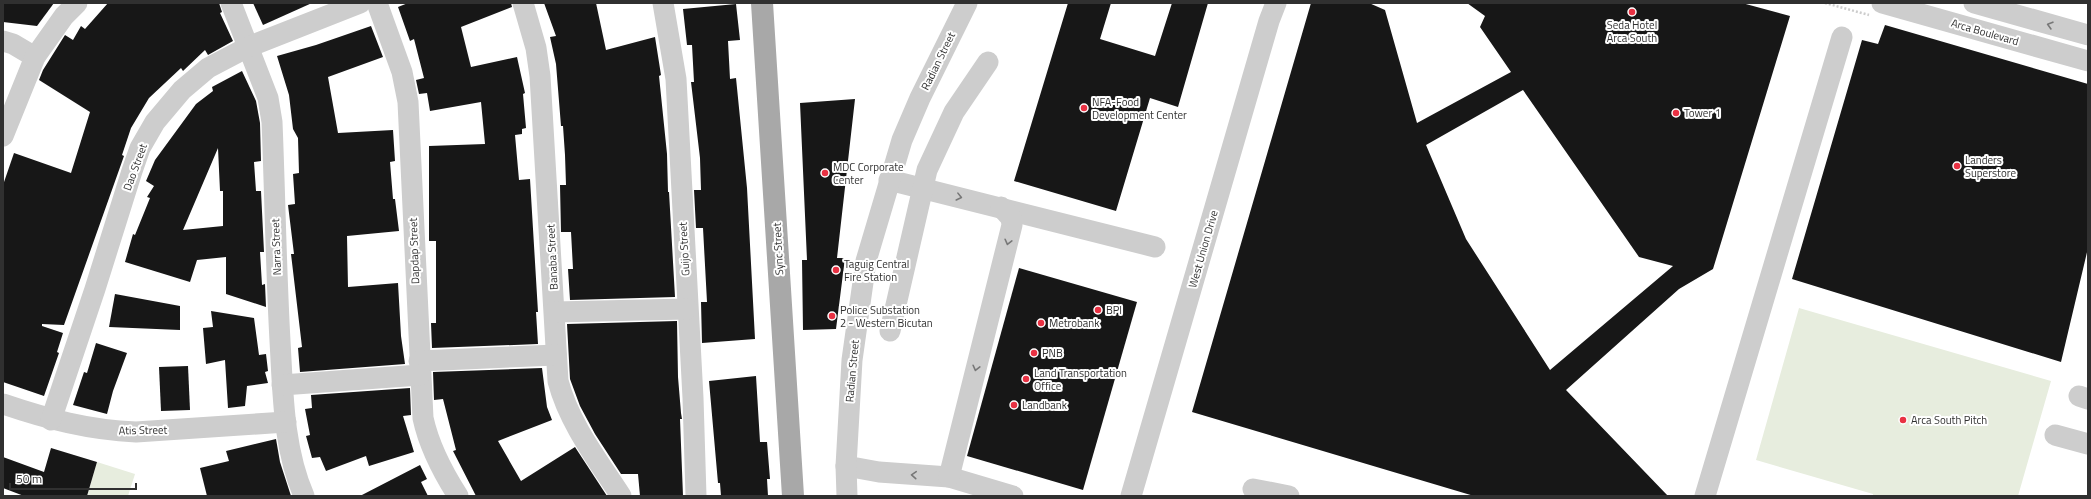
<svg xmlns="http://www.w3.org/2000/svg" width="2091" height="499" font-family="'Titillium Web',sans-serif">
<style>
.green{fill:#e7edde}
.building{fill:#171717;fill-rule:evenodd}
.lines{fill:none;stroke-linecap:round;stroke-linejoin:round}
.path{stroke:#cdcdcd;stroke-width:2.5;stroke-dasharray:2 2;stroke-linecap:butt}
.minor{stroke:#cdcdcd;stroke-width:21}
.major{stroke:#a8a8a8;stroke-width:22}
.oneway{stroke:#777}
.poi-dot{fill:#e93143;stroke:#fff;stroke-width:1.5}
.labels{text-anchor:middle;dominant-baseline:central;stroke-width:4;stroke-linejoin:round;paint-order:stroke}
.poi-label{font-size:11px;fill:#303030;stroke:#fff;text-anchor:start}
.street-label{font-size:11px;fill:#303030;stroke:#fff}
</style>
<rect width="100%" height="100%" fill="#fff"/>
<!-- green -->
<g class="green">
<polygon points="1799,308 2051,381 2018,496 1873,496 1873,494 1756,460"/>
<polygon points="97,462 135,474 128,496 87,496"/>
</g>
<!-- building -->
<g class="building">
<polygon points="3,3 54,3 37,26 3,22"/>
<polygon points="108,3 219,3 222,12 220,13 233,41 208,55 205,50 183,71 181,68 149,98 131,128 122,155 124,156 64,325 42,324 42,326 63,333 57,352 59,353 44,396 3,382 3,185 14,153 71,173 90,112 39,80 43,70 65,35 73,40 81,26 85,29"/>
<polygon points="253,3 312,3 263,25"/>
<polygon points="408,3 511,3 512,7 461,27 471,67 517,57 525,93 523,94 526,128 522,129 522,134 515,135 519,180 530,179 538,312 536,312 538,344 432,348 431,323 436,323 436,241 429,241 429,146 485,144 481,102 430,111 427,93 419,94 416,80 424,78 414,39 410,41 398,7"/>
<polygon points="544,3 596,3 606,50 655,37 661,75 659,76 667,154 668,192 669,192 675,297 570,300 568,269 573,269 571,232 561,232 560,185 566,185 565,155 563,126 561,126 556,64 550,37 556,36"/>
<polygon points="1068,3 1111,3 1100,39 1155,56 1172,3 1208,3 1178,107 1150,98 1116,211 1014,181"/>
<path d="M1311,3H1369L1385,10L1417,123L1511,72L1480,27L1485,16L1467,3H1742L1790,16L1713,269L1679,289L1566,390L1668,496H1474L1192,412ZM1523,90L1639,257L1673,266L1550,370L1466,239L1426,145Z"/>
<polygon points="736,4 740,40 728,41 730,79 736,78 747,188 755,339 702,343 701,302 707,302 703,228 696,228 694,190 701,190 700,158 691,82 694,82 692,45 687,45 683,9"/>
<polygon points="1885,25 2088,84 2088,248 2061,362 1792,279 1862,40 1878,44"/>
<polygon points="371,26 383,57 328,77 338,133 393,130 395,161 390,162 393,199 395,199 399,231 347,236 348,287 398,283 401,336 405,364 300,372 298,348 302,347 291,254 294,254 288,205 295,204 293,174 299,173 298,138 293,129 289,95 277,56 316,45"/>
<path d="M242,71L256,101L260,123L261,161L254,162L256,191H261L264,252H260L262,285L265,284L266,307L226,294V257L197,260L190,282L125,262L133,234L135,235L150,198L147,197L154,186L146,181L155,160L196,104L213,91L212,87ZM218,148L220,191H223V226L183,230Z"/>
<polygon points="855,99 837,258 845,258 836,329 803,330 802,260 807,260 800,103"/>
<polygon points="1019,268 1137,302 1083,490 967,456"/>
<polygon points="115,294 180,306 180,330 109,327"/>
<polygon points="211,311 254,318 259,355 266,354 268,371 265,372 268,383 247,386 245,406 228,408 225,360 206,364 203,328 213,327"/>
<polygon points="677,321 678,377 681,413 682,419 680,419 683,496 640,496 638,474 621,474 595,434 580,406 570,379 567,324"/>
<polygon points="96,343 127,353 113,391 107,414 73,405 84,372 87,373"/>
<polygon points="188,366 190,410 161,411 159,367"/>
<polygon points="542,368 547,407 552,420 498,441 521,481 575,447 607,496 476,496 453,451 456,450 443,399 434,400 433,372"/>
<polygon points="756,376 760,442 767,442 770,479 767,479 768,496 721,496 720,483 718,483 709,381"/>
<polygon points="410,388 411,415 403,416 414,452 369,466 366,456 326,471 320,457 312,458 306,436 310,435 305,409 312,408 311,395"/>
<polygon points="276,439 280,462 291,496 207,496 200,468 229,461 226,451"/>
<polygon points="51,448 97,462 87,496 24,496 3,488 3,457 44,472"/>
<polygon points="420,465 427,479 421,482 428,496 360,496"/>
</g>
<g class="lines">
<!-- path -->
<polyline class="path" points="1825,3 1869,15"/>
<!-- minor -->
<g class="minor">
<path d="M231,3L268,98L272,122C275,195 276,268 280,341C283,392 283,448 304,496"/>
<path d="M377,3L402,72L408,102L423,418C429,446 442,471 458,496"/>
<path d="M523,3L536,48L540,76L558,381C569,423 597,459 621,496"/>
<polyline points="663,3 676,79 693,398 696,496"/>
<polyline points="1882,3 2088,61"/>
<polyline points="1974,3 2088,35"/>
<polyline points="3,41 13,44 35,57"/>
<polyline points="3,136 35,57 64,16 77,3"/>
<polyline points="889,180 1155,247"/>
<polyline points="555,312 687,309"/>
<polyline points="890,331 927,170 954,112 988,62"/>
<polyline points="419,361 556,355"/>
<polyline points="282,385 420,375"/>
<polyline points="2079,396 2088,399"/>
<path d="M3,404C47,419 89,430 136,432L286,422"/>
<polyline points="51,420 95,289 132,171 140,148 155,122 182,90 208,68 248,47 360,3"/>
<polyline points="2055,435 2088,444"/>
<polyline points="846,466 879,472 949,477 1013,496"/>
<polyline points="949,477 1012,225 1011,218 1001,207"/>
<polyline points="1253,489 1289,496"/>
<polyline points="847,496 846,466 852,360 866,261 902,140 920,98 967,3"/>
<polyline points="1131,496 1269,21 1276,3"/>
<polyline points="1705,496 1842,37"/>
</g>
<!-- major -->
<polyline class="major" points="762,3 793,496"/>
</g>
<!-- one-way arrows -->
<defs><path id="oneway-chevron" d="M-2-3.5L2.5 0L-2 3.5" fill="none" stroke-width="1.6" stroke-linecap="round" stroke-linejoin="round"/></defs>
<g class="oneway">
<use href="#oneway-chevron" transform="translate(2050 25) rotate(-164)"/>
<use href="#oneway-chevron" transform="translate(959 197) rotate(14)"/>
<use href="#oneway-chevron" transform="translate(1008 242) rotate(104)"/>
<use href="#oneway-chevron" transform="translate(976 368) rotate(104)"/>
<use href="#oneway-chevron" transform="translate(914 475) rotate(-176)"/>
</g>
<!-- markers -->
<g class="poi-dot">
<circle cx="1632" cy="12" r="4"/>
<circle cx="1084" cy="108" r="4"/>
<circle cx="1676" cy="113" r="4"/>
<circle cx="1957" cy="166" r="4"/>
<circle cx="825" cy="173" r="4"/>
<circle cx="836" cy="270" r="4"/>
<circle cx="1098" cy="310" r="4"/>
<circle cx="832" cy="316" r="4"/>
<circle cx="1041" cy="323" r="4"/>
<circle cx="1034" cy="353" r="4"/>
<circle cx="1026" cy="379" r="4"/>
<circle cx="1014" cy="405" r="4"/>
<circle cx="1903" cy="420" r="4"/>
</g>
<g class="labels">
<!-- poi labels -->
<g class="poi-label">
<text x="1632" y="25" text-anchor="middle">Seda Hotel<tspan x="1632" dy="13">Arca South</tspan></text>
<text x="1092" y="102">NFA-Food<tspan x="1092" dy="13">Development Center</tspan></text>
<text x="1684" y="113">Tower 1</text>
<text x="1965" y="160">Landers<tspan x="1965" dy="13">Superstore</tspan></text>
<text x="833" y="167">MDC Corporate<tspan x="833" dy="13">Center</tspan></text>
<text x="844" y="264">Taguig Central<tspan x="844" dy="13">Fire Station</tspan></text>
<text x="840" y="310">Police Substation<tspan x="840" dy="13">2 - Western Bicutan</tspan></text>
<text x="1106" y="310">BPI</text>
<text x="1049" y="323">Metrobank</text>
<text x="1042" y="353">PNB</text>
<text x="1034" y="373">Land Transportation<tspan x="1034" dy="13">Office</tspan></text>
<text x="1022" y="405">Landbank</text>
<text x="1911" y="420">Arca South Pitch</text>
</g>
<!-- street labels -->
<g class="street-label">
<text transform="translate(1985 32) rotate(16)">Arca Boulevard</text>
<text transform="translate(938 61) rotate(-64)">Radian Street</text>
<text transform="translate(135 167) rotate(-70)">Dao Street</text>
<text transform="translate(276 247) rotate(-92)">Narra Street</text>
<text transform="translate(684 249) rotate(-93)">Guijo Street</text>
<text transform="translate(778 249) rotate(-93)">Sync Street</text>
<text transform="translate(1203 249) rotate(-74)">West Union Drive</text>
<text transform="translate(414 251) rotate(-92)">Dapdap Street</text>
<text transform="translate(552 257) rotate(-93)">Banaba Street</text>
<text transform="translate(852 371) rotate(-85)">Radian Street</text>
<text transform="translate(143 430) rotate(-1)">Atis Street</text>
</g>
</g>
<!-- border -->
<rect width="2091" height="499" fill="none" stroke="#303030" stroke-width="8"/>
<!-- scale -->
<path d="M10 483v6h126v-6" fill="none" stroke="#303030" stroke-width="2"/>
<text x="16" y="483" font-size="12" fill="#303030" stroke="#ffffff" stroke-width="3" paint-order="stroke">50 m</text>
</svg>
